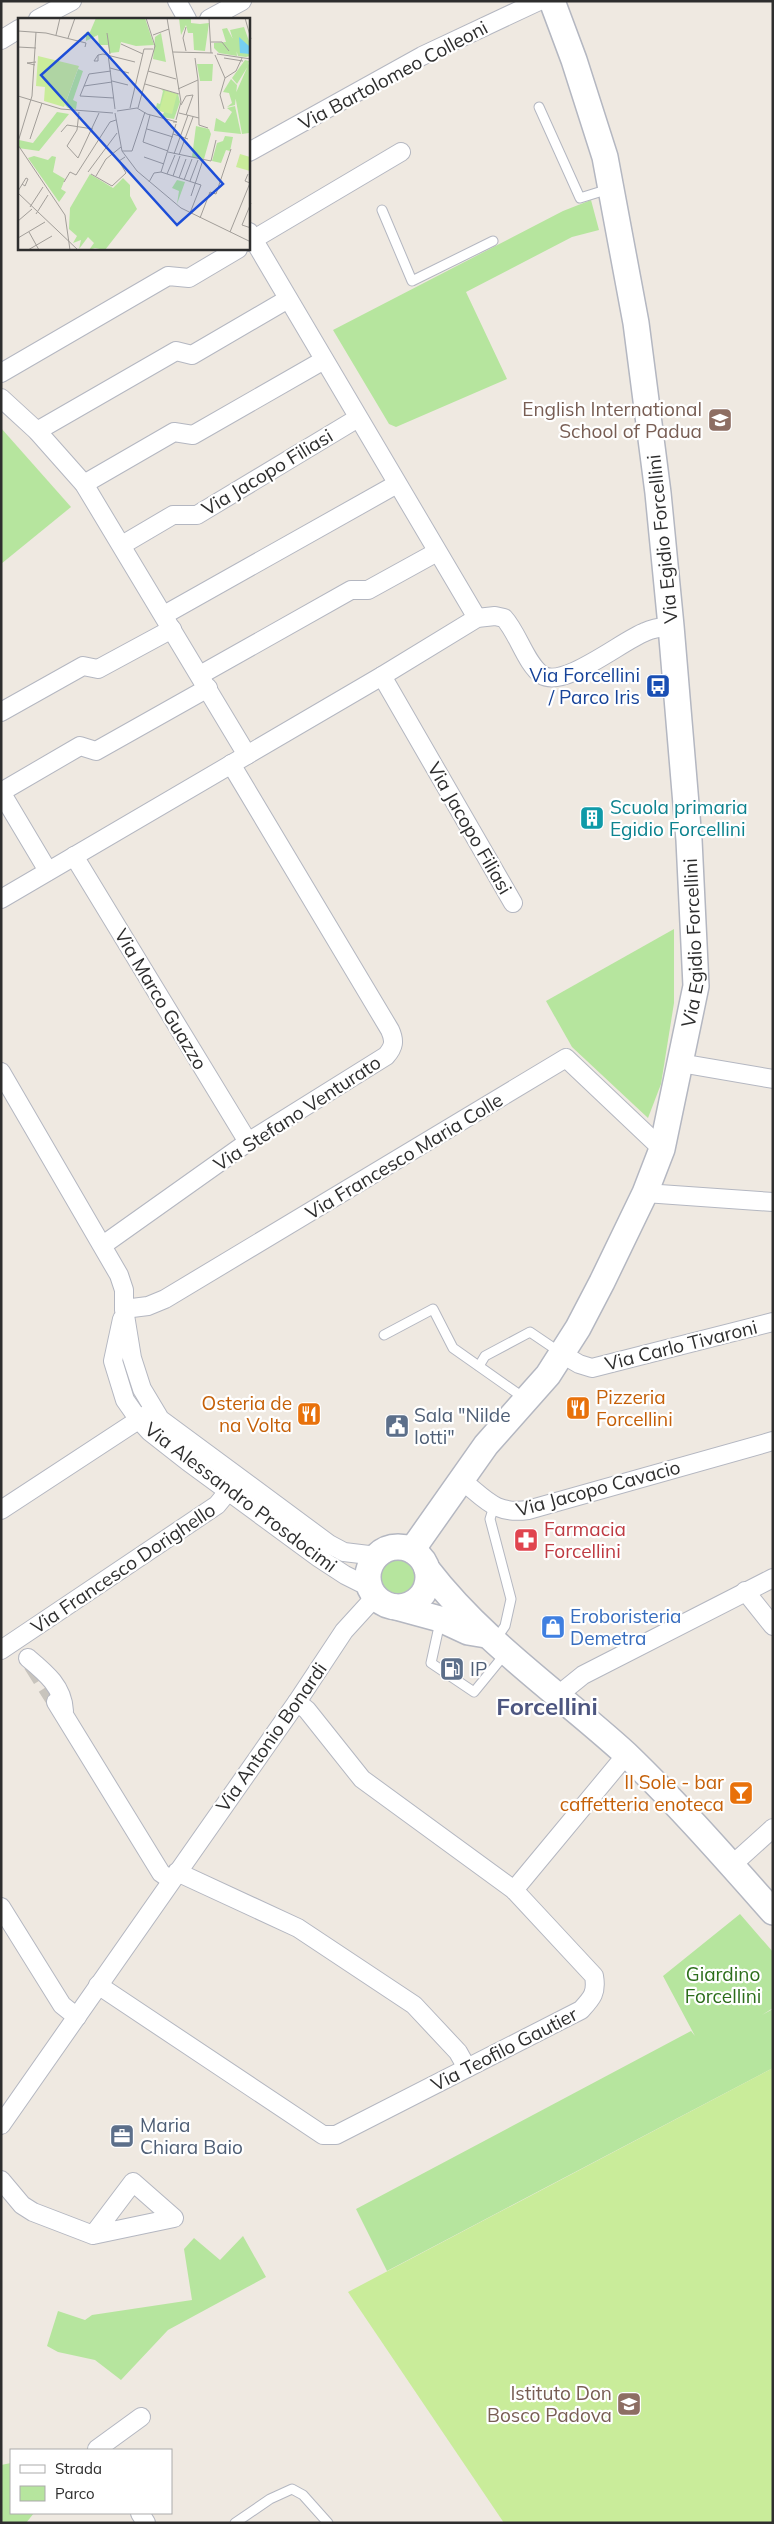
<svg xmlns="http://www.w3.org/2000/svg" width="774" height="2524" font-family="Mulish,sans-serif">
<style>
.green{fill:#b6e59e}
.pitch{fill:#c9ec9a}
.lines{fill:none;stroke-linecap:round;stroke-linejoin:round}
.street-tunnel{stroke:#c8c4bd;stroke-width:18;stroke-dasharray:18 9;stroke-linecap:butt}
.lane-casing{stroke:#b4b7c1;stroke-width:11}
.street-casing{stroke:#b4b7c1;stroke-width:20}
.secondary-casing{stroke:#b4b7c1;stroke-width:28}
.lane{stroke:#fff;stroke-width:9}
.street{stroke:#fff;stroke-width:18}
.secondary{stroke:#fff;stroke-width:25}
.labels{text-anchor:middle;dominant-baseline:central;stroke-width:4.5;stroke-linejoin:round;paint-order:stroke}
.street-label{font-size:19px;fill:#2e2e2e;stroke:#fff}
.education-label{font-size:19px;fill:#785e54;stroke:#fff;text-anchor:end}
.transit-label{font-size:19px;fill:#164399;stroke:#fff;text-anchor:end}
.culture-label{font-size:19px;fill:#0d838f;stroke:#fff;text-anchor:start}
.food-label{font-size:19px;fill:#c56008;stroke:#fff;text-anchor:end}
.service-label{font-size:19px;fill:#4e5e75;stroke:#fff;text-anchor:start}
.health-label{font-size:19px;fill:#be3a42;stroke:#fff;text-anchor:start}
.shop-label{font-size:19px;fill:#366cbe;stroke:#fff;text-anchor:start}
.park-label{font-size:19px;fill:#2c6e1b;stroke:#fff}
.district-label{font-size:24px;font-weight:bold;fill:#4d5680;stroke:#fff}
.inset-road{fill:none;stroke:#a29e99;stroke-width:1}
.view{fill:#1d4ed8;fill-opacity:0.15;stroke:#1d4ed8;stroke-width:2.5}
.inset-edge{fill:none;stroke:#2e2e2e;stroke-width:2.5}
</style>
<rect width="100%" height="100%" fill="#efe9e1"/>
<!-- green -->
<g class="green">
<polygon points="591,200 599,230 572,237 466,292 507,379 396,427 389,424 333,330 563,211"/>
<polygon points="1,428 71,507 1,564"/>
<polygon points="674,929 674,1003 661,1084 648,1118 572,1047 546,1001"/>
<circle cx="398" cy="1577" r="18"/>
<polygon points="740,1914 773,1952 773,2008 762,2015 773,2009 773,2068 387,2271 356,2209 691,2031 695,2036 663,1976"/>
<polygon points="243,2236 266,2277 168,2330 121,2380 95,2360 58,2352 47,2346 58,2311 85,2320 92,2315 192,2300 184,2249 194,2238 220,2260"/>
<polygon points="11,2463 11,2513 34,2513 26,2523 1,2523 1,2465"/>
</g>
<!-- pitch -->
<polygon class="pitch" points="773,2068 773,2523 504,2523 348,2292"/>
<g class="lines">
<!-- street-tunnel -->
<polyline class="street-tunnel" points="32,1664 56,1702"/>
<defs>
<g id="lane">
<polyline points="539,107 580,198 609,189"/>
<polyline points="382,210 412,281 493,241"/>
<polyline points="384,1335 433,1309 453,1348 524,1398"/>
<polyline points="479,1366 485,1356 530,1332 561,1353"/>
<polyline points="494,1506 490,1519 511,1599 505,1626 496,1639"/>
<polyline points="440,1622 431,1663 474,1692 505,1654"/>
<polyline points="235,2523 270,2499 292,2489 303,2495 328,2523"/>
</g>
<g id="street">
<polyline points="177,1 187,19"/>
<polyline points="38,19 72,1"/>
<polyline points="209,19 242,1"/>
<polyline points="1,40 19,29"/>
<polyline points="249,152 422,56 539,1"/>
<polyline points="249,232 477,618"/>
<polyline points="249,242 401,152"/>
<polyline points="1,373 168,276 189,278 238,249"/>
<polyline points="1,398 37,431 84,484 247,755"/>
<polyline points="37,431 176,351 192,355 288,299"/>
<polyline points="84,484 174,432 193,435 324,360"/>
<polyline points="122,545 173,515 197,515 358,418"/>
<polyline points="164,615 397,484"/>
<polyline points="200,675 351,590 368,590 437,552"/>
<polyline points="382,676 513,903"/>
<polyline points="1,712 83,666 98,669 172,629"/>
<polyline points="1,792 80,746 96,751 208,688"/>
<polyline points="1,792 48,871"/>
<polyline points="74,856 248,1142"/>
<path d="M1,899L382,676L477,618L495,616L504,618C518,633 526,664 542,675C564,689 623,640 645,632C653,628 662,627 671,626"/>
<polyline points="680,1063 773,1079"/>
<polyline points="1,1072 119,1275 124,1290 124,1309 132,1358 142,1389 160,1419 329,1544 344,1552 377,1556"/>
<polyline points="645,1193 773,1202"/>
<path d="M103,1245L248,1142L386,1056C394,1047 395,1041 390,1030L231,764"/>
<polyline points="124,1309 148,1306 165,1299 566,1058 662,1149"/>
<polyline points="122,1319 113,1361 125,1400 139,1420 150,1432 187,1461 319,1558 345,1575 369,1587"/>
<polyline points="562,1354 579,1364 592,1368 773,1322"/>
<path d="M460,1479C485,1498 494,1515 528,1510L773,1441"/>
<polyline points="1,1510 149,1413"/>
<polyline points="745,1591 773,1626"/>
<polyline points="1,1650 217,1505 235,1483"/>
<path d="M28,1658C46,1673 63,1687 64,1711"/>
<polyline points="557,1696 583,1675 773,1578"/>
<polyline points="56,1702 161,1873 171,1880"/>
<polyline points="732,1865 773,1828"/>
<polyline points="177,1872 298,1928 414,2005 458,2052 467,2068"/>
<polyline points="514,1890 626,1755"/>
<polyline points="1,1907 62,2005 77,2017"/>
<path d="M98,1985L323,2135H336L581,2010C592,1998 597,1993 594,1976L514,1890L362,1779L307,1710L297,1702"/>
<polyline points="1,2125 297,1702 344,1631 375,1597"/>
<polyline points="1,2180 22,2205 33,2212 93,2235 174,2218 133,2182 93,2235"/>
<polyline points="98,2450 97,2449 141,2417"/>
<polyline points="140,2513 146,2523"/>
</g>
<g id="secondary">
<circle cx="398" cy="1577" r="30"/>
<path id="s1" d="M412,1550L486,1445L548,1375L578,1328L602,1282L645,1193L662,1149L696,986L689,840L671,626L658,493L636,323L605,157L574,60L552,1"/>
<path d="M427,1569C483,1642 559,1693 626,1754C677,1803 726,1859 773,1912"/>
<polyline points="396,1607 440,1619 468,1632 486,1635"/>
</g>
</defs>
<!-- lane casing -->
<use href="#lane" class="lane-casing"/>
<!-- street casing -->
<use href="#street" class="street-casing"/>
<!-- secondary casing -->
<use href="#secondary" class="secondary-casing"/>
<!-- lane -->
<use href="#lane" class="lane"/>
<!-- street -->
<use href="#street" class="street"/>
<!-- secondary -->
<use href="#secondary" class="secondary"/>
</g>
<!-- icons -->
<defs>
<symbol id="school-square" viewBox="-11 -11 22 22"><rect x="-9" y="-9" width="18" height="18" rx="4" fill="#8d6e63" stroke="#fff"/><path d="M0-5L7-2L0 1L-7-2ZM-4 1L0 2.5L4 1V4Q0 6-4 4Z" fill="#fff"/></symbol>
<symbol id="bus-square" viewBox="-11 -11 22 22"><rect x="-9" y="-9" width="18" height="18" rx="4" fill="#1a4fb4" stroke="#fff"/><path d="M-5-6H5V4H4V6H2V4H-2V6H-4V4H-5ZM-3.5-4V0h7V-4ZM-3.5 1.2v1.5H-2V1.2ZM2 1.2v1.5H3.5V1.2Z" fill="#fff"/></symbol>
<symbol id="building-square" viewBox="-11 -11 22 22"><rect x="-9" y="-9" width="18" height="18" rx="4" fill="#0f9aa8" stroke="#fff"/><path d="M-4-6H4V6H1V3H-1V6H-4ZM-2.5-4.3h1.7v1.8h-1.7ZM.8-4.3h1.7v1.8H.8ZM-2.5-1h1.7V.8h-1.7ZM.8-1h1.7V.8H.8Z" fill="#fff"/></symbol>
<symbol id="restaurant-square" viewBox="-11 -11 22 22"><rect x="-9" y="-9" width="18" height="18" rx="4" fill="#e8710a" stroke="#fff"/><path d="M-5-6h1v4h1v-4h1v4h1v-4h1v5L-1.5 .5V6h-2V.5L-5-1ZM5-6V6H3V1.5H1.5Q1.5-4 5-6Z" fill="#fff"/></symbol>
<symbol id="civic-square" viewBox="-11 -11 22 22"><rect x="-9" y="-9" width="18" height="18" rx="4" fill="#5c6f8a" stroke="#fff"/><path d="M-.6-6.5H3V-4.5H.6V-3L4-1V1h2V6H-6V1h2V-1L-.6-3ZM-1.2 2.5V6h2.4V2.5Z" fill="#fff"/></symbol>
<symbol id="pharmacy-square" viewBox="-11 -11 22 22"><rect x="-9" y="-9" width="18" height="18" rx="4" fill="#e0444e" stroke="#fff"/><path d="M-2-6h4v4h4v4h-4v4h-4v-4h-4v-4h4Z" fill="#fff"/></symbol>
<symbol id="shop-square" viewBox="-11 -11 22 22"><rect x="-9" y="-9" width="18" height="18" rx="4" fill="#3f7fe0" stroke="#fff"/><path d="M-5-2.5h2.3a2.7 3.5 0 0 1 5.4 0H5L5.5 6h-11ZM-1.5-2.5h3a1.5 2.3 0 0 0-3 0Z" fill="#fff"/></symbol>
<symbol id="fuel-square" viewBox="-11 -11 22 22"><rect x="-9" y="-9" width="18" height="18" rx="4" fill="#5c6f8a" stroke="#fff"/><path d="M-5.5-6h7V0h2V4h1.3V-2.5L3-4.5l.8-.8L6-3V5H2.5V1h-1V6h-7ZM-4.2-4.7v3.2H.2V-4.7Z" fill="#fff"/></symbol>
<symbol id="bar-square" viewBox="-11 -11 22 22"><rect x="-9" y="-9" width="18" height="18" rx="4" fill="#e8710a" stroke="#fff"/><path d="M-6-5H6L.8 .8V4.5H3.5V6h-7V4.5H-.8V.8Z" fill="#fff"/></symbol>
<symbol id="office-square" viewBox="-11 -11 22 22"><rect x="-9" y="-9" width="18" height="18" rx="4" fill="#5c6f8a" stroke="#fff"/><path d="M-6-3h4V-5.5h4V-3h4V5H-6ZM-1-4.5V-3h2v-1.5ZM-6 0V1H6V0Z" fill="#fff"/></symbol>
</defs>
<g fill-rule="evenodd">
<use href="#school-square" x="706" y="406" width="28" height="28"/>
<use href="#bus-square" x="644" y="672" width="28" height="28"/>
<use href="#building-square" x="578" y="804" width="28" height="28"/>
<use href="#restaurant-square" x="564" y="1394" width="28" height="28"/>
<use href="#restaurant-square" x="295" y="1400" width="28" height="28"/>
<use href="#civic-square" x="383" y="1412" width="28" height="28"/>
<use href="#pharmacy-square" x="512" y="1526" width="28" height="28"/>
<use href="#shop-square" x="539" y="1613" width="28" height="28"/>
<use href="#fuel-square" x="438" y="1655" width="28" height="28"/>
<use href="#bar-square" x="727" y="1779" width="28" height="28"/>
<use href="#office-square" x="108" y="2122" width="28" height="28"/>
<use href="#school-square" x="615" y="2390" width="28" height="28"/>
</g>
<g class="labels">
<!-- street labels -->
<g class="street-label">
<text transform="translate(393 75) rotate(-28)">Via Bartolomeo Colleoni</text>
<text transform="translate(267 472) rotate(-31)">Via Jacopo Filiasi</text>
<text transform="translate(662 539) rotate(-96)">Via Egidio Forcellini</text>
<text transform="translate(470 828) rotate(60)">Via Jacopo Filiasi</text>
<text stroke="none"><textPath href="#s1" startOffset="685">Via Egidio Forcellini</textPath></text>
<text transform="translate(161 999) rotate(59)">Via Marco Guazzo</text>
<text transform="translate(297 1113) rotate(-33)">Via Stefano Venturato</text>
<text transform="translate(404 1156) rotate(-31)">Via Francesco Maria Colle</text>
<text transform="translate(681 1345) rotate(-14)">Via Carlo Tivaroni</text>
<text transform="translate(598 1488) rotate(-15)">Via Jacopo Cavacio</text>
<text transform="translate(241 1497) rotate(37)">Via Alessandro Prosdocimi</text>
<text transform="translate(123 1568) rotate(-34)">Via Francesco Dorighello</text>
<text transform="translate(271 1737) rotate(-55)">Via Antonio Bonardi</text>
<text transform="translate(504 2049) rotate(-27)">Via Teofilo Gautier</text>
</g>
<!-- education labels -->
<g class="education-label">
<text x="702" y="409">English International<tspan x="702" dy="22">School of Padua</tspan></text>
<text x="612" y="2393">Istituto Don<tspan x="612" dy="22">Bosco Padova</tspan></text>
</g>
<!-- transit labels -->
<g class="transit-label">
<text x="640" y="675">Via Forcellini<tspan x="640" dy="22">/ Parco Iris</tspan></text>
</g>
<!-- culture labels -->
<g class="culture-label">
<text x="610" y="807">Scuola primaria<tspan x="610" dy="22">Egidio Forcellini</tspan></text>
</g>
<!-- food labels -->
<g class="food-label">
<text x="596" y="1397" text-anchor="start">Pizzeria<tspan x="596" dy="22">Forcellini</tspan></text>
<text x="292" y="1403">Osteria de<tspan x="292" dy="22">na Volta</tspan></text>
<text x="724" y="1782">Il Sole - bar<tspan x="724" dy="22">caffetteria enoteca</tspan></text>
</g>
<!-- service labels -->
<g class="service-label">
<text x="414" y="1415">Sala "Nilde<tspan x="414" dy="22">Iotti"</tspan></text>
<text x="470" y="1669">IP</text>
<text x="140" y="2125">Maria<tspan x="140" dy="22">Chiara Baio</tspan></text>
</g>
<!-- health labels -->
<g class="health-label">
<text x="544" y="1529">Farmacia<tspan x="544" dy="22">Forcellini</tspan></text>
</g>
<!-- shop labels -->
<g class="shop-label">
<text x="570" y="1616">Eroboristeria<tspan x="570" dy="22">Demetra</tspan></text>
</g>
<!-- park labels -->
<g class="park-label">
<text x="723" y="1974">Giardino<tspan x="723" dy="22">Forcellini</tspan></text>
</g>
<!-- district labels -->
<g class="district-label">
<text x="547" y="1706">Forcellini</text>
</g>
</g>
<!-- overview -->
<g transform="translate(18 18)">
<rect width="232" height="232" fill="#efe9e1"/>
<path d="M78,0H127L136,27L118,28L103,24L101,34L92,35L90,27H81L80,17L68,23V14H72ZM161,0H173V5L182,6L191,5L187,33L176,32L175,15H170L168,7L163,17ZM226,9L232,26V38L228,39L220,38L212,12ZM209,10L218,27L219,38L201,35L196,30V25L208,24L204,11ZM143,15L148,44L135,41L137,19ZM227,42L231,43L230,48L219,66L214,60ZM232,43L231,115L224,116L217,77ZM179,46H195L194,63H182ZM60,51L65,53L55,82L59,84L58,91L50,90L47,87ZM213,61L219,67L217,87L209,89L214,85L211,75L205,74ZM143,71L160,76L162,84L156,101L144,99L146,94L138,90L139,85L142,86L145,73ZM217,88L223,116L196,113L198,100L207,105L214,94L209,90ZM39,94L51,96L21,133L0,130L1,122L15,125ZM178,108L191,111L193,116L186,141L174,139ZM207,118L215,119L212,133L208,132L203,145L194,143L199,125L205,123ZM16,138L30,142L34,138L38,139L35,154L47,161L43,171L48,174L41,184L10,140ZM72,156L95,170L105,160L112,167V178L119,191L87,232L77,230L71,232L76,225L70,219L61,231L63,222L55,225L59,218L51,211L52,190ZM159,162L167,164L159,186L161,173L154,170Z" fill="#b6e59e"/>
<path d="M20,38L61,48L46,89L26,83L27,69L18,68ZM147,73L159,76L154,96L141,93ZM222,136L232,139V153L218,149Z" fill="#c9ec9a"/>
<path d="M221,19L231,28L232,36L222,35Z" fill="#75cff0"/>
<path class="inset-road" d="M149,0L163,84L158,102M191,0L193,35M227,0L233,21M0,13L28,15L68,25L67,29M89,15L92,36M38,17L42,0M135,17L151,11M50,20L57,0M193,24H204L211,33M103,26L125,36M0,29L18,30M168,33L165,20L168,9M155,34L195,35M90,36L97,91M199,36L233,41M80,37V43H76L80,37L85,36L117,44M197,37L207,60L202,77L206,91M177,40L180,62M206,40L225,43M17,47L9,45L18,44M92,50L111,55M93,53L71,56L62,78L96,80M130,53L158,61M207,60L218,53L224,40M94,63L110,67M127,66L161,76M66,68L94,64M160,71L180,62L181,107L190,110M0,78L43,91L95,95M163,87L168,78L175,77L168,97M112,90L126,31H135M120,90L137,28L128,0M99,93L119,90L129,96L159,104H155M61,94L59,112L49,128L60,140L81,95M97,95L104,133L119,153L163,190L233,224M161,95L181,100M132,97L125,124L150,133M129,111L155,119M43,114L49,107L75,111M155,116L170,121M12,121L24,85M0,124L14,78L18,14M0,127L47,197L52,232M104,133H114L127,94M150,134L193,143L198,122M156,136L170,97M161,137L175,99M126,139L146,146M70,154L99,115M143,154L183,167L172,195M73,156L94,168L108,155L101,143L107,139M149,156L157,137M78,158L88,141L103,129M155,158L162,138M161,160L168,141M166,162L174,141M172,163L180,142M46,164L52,154L58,157L92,104L98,102M131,164L136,155L143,154L158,106M0,173L8,160L10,161L7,168L4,166M0,175L60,232M173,178L185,142M233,185L224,207L233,210M12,189L25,169M18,196L30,177M182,200L192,174L198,176L213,131M0,203L14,191M11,214L21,232M212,214L232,165L227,163L230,156M0,220L27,204M10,232L34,218"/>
<path class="view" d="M70,15L205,166L159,207L23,57Z"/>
<rect width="232" height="232" class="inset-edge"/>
</g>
<!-- border -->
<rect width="774" height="2524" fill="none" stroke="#2e2e2e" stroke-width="5"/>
<!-- legend -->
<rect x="10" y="2449" width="162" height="65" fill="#ffffff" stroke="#ababab"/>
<rect x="20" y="2465" width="25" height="8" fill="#ffffff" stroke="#ababab"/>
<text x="55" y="2474" font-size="15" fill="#2e2e2e">Strada</text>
<rect x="20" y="2486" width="25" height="15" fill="#b6e59e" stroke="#ababab"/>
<text x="55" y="2499" font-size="15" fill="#2e2e2e">Parco</text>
</svg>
